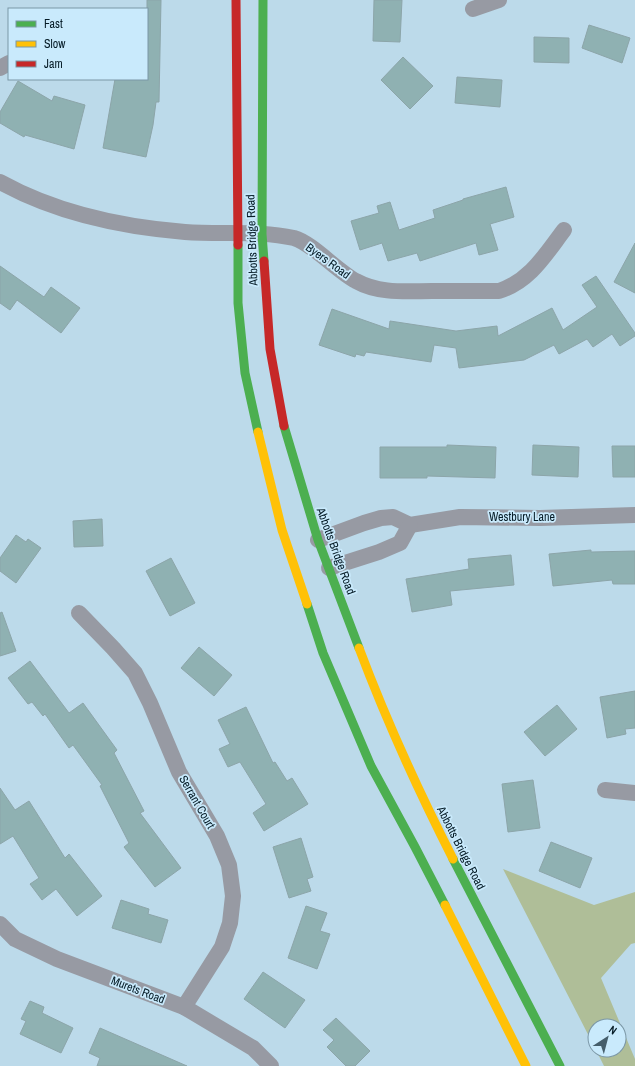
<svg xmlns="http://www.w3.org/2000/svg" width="635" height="1066" font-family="'Archivo Narrow',sans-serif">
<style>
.forest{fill:#afbe98}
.building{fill:#8fb1b2;stroke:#8ca5a9}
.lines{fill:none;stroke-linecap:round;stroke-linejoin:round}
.street{stroke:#979aa3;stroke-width:16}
.fast{stroke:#4caf50;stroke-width:9}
.slow{stroke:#ffc107;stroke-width:9}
.jam{stroke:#c62828;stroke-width:9}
.labels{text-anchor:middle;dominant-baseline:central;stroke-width:3.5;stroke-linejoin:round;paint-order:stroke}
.street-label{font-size:12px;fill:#051b26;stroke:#c9eafc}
</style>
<rect width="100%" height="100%" fill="#bcdaea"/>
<!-- forest -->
<polygon class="forest" points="503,869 594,905 635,892 635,943 631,944 601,978 635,1059 635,1066 604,1066 596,1050 619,1050 619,1026 595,1026 595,1048"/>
<!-- building -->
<g class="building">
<polygon points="147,0 161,0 159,102 156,102 153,125 146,157 103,148 115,79 147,79"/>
<polygon points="374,0 402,0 400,42 373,41"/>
<polygon points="589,25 630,38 622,63 582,48"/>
<polygon points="534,37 569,38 569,63 534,62"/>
<polygon points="403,57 433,86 410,109 381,80"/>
<polygon points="457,77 502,80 500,107 455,103"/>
<polygon points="18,81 52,101 54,96 85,105 74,149 25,135 24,137 0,123 0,112"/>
<polygon points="506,187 514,217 490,224 498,250 479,255 476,243 420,261 417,253 388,261 382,243 360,250 351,221 379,213 377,206 390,202 399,230 435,218 433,210 463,200 463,199"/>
<polygon points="635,243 635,293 614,282"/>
<polygon points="0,266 44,297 51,287 80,308 61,333 17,300 10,310 0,303"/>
<polygon points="596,276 635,333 635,336 620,346 612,334 593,347 587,339 559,354 554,345 524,360 459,368 456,348 434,345 431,362 366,352 364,356 356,354 355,357 319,345 332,309 389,329 390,321 456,331 497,326 498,336 552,308 563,330 597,307 582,285"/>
<polygon points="447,445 496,447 495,478 427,476 427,478 380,478 380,447 447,447"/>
<polygon points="533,445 579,447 578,477 532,475"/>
<polygon points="612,446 635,446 635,477 613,477"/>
<polygon points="102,519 103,546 74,547 73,521"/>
<polygon points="16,535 26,542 28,539 41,548 16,583 0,571 0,558"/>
<polygon points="591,550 591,552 635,551 635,584 613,584 612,580 553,586 549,554"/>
<polygon points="511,555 514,585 450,591 452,605 412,612 406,579 469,569 468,559"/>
<polygon points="171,558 195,603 170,616 146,571"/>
<polygon points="2,612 16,651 0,656 0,613"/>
<polygon points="199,647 232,675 214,696 181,668"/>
<polygon points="30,661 69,713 83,703 117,750 114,753 144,811 140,813 181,868 155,887 124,847 129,843 100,786 102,785 73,745 69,748 45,714 43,716 32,702 28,704 8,678"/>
<polygon points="635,691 635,728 625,729 626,734 607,738 600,697"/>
<polygon points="557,705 577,729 545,756 524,732"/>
<polygon points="246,707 273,763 275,762 287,781 292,778 308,804 264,831 253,813 266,804 240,762 228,767 219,749 230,744 218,720"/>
<polygon points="533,780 540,828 508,832 502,784"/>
<polygon points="0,788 15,810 29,801 65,858 69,854 102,896 77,916 56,889 42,900 30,884 39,878 13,836 0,844"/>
<polygon points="301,838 313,877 307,879 311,891 289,898 273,847"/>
<polygon points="551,842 592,858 580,888 539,871"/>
<polygon points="121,900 149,909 148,914 168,920 161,943 112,928"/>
<polygon points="306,906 327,913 320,931 330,934 317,969 288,958"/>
<polygon points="263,972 305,1000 285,1028 244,999"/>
<polygon points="30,1001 44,1007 42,1013 73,1028 61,1053 20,1034 26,1021 21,1019"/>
<polygon points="336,1018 370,1051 355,1066 346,1066 327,1047 334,1040 323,1030"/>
<polygon points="100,1028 187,1066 97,1066 100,1058 89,1053"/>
</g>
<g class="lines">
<!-- street -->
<g class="street">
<polyline points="473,9 499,0"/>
<polyline points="0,68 9,63"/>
<path d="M0,182C56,213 122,227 185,232C221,235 258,230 294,238C312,243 337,271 356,281C379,294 407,291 432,291C455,291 477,291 499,291C530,281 545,255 564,230"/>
<polyline points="318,540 364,523 381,518 393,517 410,525 460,517 540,518 635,515"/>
<polyline points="329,568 379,552 400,543 410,525"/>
<polyline points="79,613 113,648 135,673 150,703 179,772 217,836 229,865 233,896 230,923 222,947 184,1007"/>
<polyline points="605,790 635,793"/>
<polyline points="0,924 15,939 57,959 184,1007 253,1048 271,1066"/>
</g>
<!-- fast -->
<g class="fast">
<polyline points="263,0 262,234 264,261"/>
<polyline points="238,245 238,303 245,373 258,432"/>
<polyline points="284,426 318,540 359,648"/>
<polyline points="307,604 323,653 371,766 415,847 445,905"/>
<polyline points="453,859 560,1066"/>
</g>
<!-- slow -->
<g class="slow">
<polyline points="258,432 282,530 307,604"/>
<path d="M359,648C386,720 418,790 453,859"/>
<polyline points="445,905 526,1066"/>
</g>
<!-- jam -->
<g class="jam">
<polyline points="236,0 238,245"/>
<polyline points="264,261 270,349 284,426"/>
</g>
</g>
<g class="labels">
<!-- street labels -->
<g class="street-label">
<text transform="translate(252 240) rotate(-92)">Abbotts Bridge Road</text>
<text transform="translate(328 261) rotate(36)">Byers Road</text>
<text x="522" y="517">Westbury Lane</text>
<text transform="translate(336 551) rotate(70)">Abbotts Bridge Road</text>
<text transform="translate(197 802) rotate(60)">Serrant Court</text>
<text transform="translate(461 848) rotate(63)">Abbotts Bridge Road</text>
<text transform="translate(138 990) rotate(21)">Murets Road</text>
</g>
</g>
<!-- legend -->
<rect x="8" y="8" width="140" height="72" fill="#c9eafc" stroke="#7b97a6"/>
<rect x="16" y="21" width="20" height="6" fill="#4caf50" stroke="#7b97a6"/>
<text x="44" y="28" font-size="12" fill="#051b26">Fast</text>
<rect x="16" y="41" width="20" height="6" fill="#ffc107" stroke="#7b97a6"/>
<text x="44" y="48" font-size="12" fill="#051b26">Slow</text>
<rect x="16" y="61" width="20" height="6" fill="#c62828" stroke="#7b97a6"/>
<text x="44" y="68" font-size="12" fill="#051b26">Jam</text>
<!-- north arrow -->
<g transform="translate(607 1038) rotate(36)"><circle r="19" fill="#c9eafc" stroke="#7b97a6"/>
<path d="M0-3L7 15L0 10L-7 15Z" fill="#455e6b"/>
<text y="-6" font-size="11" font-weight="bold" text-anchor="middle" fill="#051b26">N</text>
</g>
</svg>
